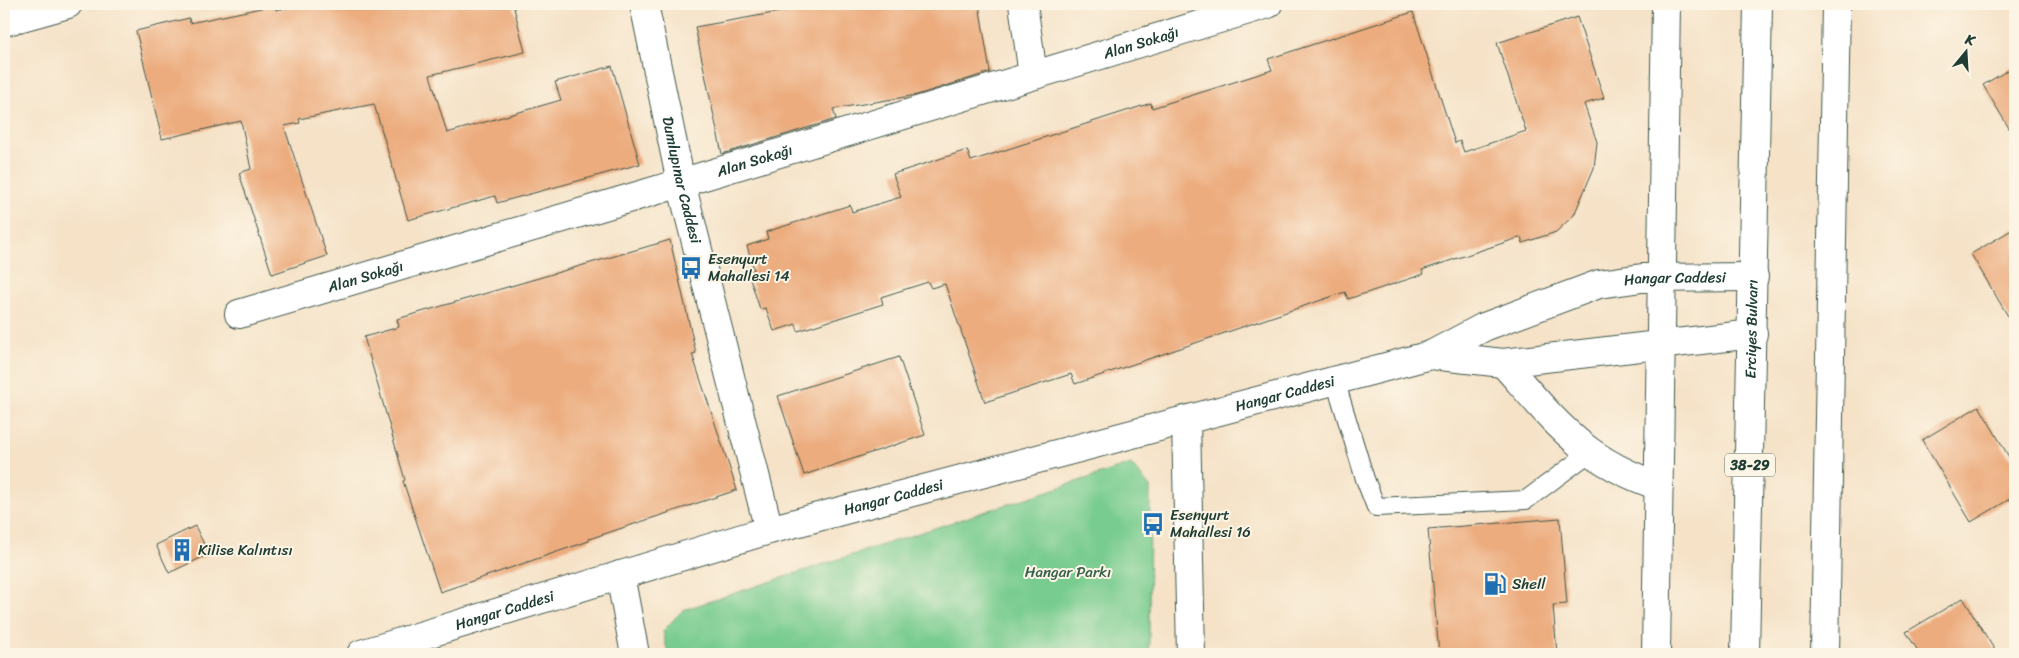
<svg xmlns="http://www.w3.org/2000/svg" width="2019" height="658" font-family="Sriracha,sans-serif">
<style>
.green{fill:#78cc8f;stroke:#4c8462}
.building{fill:#ecac7e}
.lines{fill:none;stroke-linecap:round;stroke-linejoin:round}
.service-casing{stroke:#3f564a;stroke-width:20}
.minor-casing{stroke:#3f564a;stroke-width:30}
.trunk-casing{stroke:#3f564a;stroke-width:30}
.service{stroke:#fff;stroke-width:18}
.minor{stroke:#fff;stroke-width:28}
.trunk{stroke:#fff;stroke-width:28}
.labels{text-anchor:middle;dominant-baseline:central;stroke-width:4;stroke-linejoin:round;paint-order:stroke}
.shield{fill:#fcf5e5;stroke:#617469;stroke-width:1}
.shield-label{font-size:14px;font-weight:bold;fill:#1f3d34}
.street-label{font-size:15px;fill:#1f3d34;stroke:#fcf5e5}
.poi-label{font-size:15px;fill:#1f3d34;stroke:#fcf5e5;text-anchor:start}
.park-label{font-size:15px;fill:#35614b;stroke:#fcf5e5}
</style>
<rect width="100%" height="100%" fill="#fcf5e5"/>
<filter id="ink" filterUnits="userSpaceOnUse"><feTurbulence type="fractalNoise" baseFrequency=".02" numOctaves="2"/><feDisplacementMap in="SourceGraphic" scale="10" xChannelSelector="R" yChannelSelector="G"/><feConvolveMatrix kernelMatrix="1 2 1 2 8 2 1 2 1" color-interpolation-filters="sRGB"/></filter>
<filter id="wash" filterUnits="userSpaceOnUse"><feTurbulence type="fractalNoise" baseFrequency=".0096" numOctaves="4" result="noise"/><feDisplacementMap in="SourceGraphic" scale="20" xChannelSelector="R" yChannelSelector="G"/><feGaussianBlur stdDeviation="1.12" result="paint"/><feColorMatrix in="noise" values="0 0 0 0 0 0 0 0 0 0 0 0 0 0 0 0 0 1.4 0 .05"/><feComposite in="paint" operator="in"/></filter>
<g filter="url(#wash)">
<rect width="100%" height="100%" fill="#f5e2c7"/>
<!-- green -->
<polygon class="green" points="1131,464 1150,487 1149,654 668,654 663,631 683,610"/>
<g id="blocks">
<!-- building -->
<g class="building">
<polygon points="307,4 513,4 525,52 430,75 447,133 561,100 555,82 612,66 640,164 497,203 495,196 408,220 374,104 299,119 300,123 284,126 327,256 272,274 239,173 251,169 241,121 162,139 136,31 189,18 190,23 275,5 276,10"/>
<polygon points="824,4 979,4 990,72 917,95 833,109 836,119 722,154 695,27"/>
<polygon points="1413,12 1455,143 1460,141 1464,152 1526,131 1497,43 1577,17 1604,98 1584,104 1597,142 1594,168 1574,215 1556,232 1523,243 1521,237 1422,270 1424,274 1348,299 1345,292 1075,384 1071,374 985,402 945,284 931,288 928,282 881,297 883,304 798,331 796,324 774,331 766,308 760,309 748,272 754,270 747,246 768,239 766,232 850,205 852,212 901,197 893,174 967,150 971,161 1151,103 1152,108 1272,70 1268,59"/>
<polygon points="2015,66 2015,138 1983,85"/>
<polygon points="2015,228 2015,328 1971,254"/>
<polygon points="670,240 696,353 692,354 737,490 589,539 589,541 440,592 403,481 405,480 364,337 399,327 397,319"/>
<polygon points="899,357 925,435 804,475 778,396"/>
<polygon points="1979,406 2015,467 2015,496 1971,522 1922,440"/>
<polygon points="1560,518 1567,604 1553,605 1557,654 1439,654 1428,529"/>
<polygon points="195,526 209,554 169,573 156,545"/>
<polygon points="1963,598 1997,654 1920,654 1906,632"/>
</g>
</g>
</g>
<g filter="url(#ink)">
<use href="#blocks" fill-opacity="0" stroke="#3f564a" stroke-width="1"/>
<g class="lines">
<defs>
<polyline id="service" points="1335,380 1365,479 1376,507 1526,500 1589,453"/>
<g id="minor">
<path id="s1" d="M644,4L681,183L769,530"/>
<polyline points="1023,4 1033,75"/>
<polyline points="4,22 68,4"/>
<path id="s2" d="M239,314L681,183L1268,4"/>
<polyline points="1431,355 1503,363 1753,334"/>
<path d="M1503,363C1555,421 1581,460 1659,486"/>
<polyline points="1186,420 1191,654"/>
<polyline points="620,575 635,654"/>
<path id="s3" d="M361,654L769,530L1431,355L1484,327L1599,284L1642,278L1754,277"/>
<polyline points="1825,654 1836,4"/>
</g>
<g id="trunk">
<polyline points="1656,654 1666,4"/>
<path id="s4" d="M1745,654L1758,4"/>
</g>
</defs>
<!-- service casing -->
<use href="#service" class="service-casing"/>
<!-- minor casing -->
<use href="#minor" class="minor-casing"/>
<!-- trunk casing -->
<use href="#trunk" class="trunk-casing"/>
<!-- service -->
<use href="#service" class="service"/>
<!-- minor -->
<use href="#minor" class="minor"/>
<!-- trunk -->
<use href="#trunk" class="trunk"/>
</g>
</g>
<!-- icons -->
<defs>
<symbol id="bus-bare" viewBox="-9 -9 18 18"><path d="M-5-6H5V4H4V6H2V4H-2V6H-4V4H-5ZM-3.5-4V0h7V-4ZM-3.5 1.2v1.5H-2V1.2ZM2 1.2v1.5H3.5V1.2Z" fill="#1f6fb2" stroke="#fcf5e5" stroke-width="2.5" paint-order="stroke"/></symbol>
<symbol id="building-bare" viewBox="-9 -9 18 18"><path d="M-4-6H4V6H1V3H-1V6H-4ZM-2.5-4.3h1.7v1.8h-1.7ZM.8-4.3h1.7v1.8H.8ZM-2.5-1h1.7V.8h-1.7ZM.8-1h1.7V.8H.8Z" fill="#1f6fb2" stroke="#fcf5e5" stroke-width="2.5" paint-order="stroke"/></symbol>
<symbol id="fuel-bare" viewBox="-9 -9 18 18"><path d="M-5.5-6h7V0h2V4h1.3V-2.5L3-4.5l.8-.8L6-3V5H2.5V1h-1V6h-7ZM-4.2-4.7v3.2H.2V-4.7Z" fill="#1f6fb2" stroke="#fcf5e5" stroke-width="2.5" paint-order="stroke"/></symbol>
</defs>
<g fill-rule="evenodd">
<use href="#bus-bare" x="675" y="252" width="32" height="32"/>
<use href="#bus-bare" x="1137" y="508" width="32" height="32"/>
<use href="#building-bare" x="166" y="534" width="32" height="32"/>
<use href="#fuel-bare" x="1479" y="568" width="32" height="32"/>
</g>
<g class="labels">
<!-- shield labels -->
<rect class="shield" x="1725" y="453.5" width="50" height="23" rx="4"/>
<g class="shield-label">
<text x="1750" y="465">38-29</text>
</g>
<!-- street labels -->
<g class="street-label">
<text stroke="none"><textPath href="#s2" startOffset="942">Alan Sokağı</textPath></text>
<text stroke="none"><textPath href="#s2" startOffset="538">Alan Sokağı</textPath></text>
<text stroke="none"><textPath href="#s1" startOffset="180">Dumlupınar Caddesi</textPath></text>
<text stroke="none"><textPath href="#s2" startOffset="132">Alan Sokağı</textPath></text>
<text stroke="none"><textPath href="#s3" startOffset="1370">Hangar Caddesi</textPath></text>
<text stroke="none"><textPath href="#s4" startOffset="325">Erciyes Bulvarı</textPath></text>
<text stroke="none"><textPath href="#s3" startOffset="960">Hangar Caddesi</textPath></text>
<text stroke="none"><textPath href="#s3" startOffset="555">Hangar Caddesi</textPath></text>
<text stroke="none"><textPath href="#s3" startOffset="150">Hangar Caddesi</textPath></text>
</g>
<!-- poi labels -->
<g class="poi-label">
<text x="708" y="259">Esenyurt<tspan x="708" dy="17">Mahallesi 14</tspan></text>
<text x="1170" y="515">Esenyurt<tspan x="1170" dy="17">Mahallesi 16</tspan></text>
<text x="198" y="550">Kilise Kalıntısı</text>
<text x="1512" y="584">Shell</text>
</g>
<!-- park labels -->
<g class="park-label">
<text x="1068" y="572">Hangar Parkı</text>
</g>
</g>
<!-- margin -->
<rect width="2019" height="658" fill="none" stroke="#fcf5e5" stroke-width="20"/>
<!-- north arrow -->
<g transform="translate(1966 52) rotate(18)" stroke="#fcf5e5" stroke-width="4" paint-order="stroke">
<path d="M0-4L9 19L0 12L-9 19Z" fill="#1f3d34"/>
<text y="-8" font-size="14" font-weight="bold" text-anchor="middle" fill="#1f3d34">K</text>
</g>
</svg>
